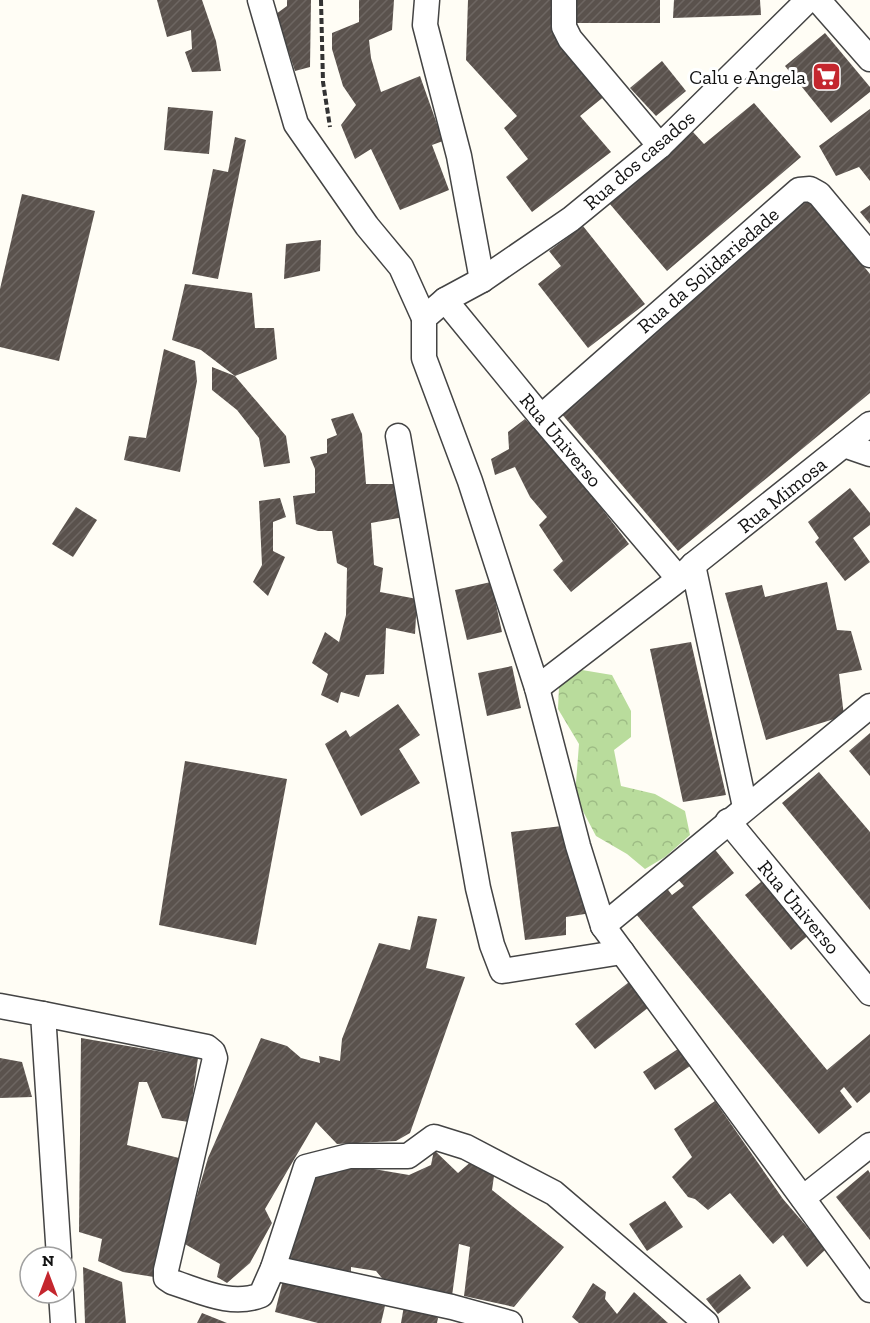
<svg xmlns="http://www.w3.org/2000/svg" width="870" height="1323" font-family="'Zilla Slab',serif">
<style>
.forest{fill:url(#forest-crowns)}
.building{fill:url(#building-hatch)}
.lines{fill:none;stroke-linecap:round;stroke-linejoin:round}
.street-casing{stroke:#444;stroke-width:27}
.path{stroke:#333;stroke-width:4;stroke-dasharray:6 3;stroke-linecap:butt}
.street{stroke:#fff;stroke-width:24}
.labels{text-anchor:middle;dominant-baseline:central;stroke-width:6;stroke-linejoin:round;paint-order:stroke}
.poi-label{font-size:20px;fill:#111;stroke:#fff;text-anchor:end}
.street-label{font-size:20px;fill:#111;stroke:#fff}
</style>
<defs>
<pattern id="forest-crowns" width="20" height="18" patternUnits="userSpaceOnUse" patternTransform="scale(1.5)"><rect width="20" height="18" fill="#b9dc9c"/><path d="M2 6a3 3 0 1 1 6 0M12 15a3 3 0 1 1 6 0" fill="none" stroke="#9ebc85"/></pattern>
<pattern id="building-hatch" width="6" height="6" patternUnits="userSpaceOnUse" patternTransform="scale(1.5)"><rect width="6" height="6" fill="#5a524d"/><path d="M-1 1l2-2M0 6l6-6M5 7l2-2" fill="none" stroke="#6d6662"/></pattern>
</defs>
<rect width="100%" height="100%" fill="#fffdf5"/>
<!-- forest -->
<polygon class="forest" points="582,670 612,675 631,711 631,737 614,750 621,786 655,794 685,811 690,835 665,857 645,869 627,854 596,836 575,796 579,744 558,709 559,687"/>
<!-- building -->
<g class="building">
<polygon points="157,0 202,0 216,41 221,71 192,72 185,52 192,49 191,30 167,37"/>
<polygon points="287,0 311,0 310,67 295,71 276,14 287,6"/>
<polygon points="359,0 394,0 392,30 369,40 371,58 381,92 420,76 443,141 432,145 449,190 400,210 371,149 355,159 341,125 356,105 343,86 332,49 332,33 359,22"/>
<polygon points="468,0 551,0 551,27 606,95 580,116 611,152 532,212 506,177 528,159 504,128 517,116 466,60"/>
<rect x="573" y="0" width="87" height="23"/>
<polygon points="674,0 760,0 761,15 673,18"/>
<polygon points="825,33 870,87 870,92 831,123 785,66"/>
<polygon points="662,61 686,91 656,116 630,88"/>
<polygon points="754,103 801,157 667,271 609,203 693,132 704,144"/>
<polygon points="168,107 213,111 209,154 164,150"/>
<polygon points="870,109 870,181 859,167 836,176 819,146"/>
<polygon points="235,137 246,140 218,279 192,274 213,169 228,172"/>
<polygon points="22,194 95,211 59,361 0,347 0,289"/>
<polygon points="808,198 870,274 870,393 678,551 560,412"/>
<polygon points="870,205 870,224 860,212"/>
<polygon points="583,226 645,304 588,348 538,284 561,266 549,251"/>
<polygon points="321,240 320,271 284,279 286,244"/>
<polygon points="185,284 252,293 255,328 274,328 277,359 235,376 201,350 172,340"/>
<polygon points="164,349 195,361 197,381 180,472 124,460 129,436 146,438"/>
<polygon points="212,367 235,376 286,436 290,463 264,467 259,438 237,410 212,390"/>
<polygon points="353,413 362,434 366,484 399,484 404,517 371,523 374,565 383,568 380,592 417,599 415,634 386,628 384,674 366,675 359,697 341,692 338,703 321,695 328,674 312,663 325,632 339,642 346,615 347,568 337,563 332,531 318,531 296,524 293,496 315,493 315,469 310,457 327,453 327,439 337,435 331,419"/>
<polygon points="525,419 569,466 629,544 571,592 553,570 563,561 539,525 547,517 530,497 515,467 495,475 491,459 509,449 508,432"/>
<polygon points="850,488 870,513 870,525 853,538 870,562 845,581 815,542 819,538 808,522"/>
<polygon points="280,498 286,517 273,522 273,551 285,557 268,596 253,582 262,565 259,501"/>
<polygon points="76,507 97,520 73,557 52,544"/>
<polygon points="491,582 502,632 467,640 455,590"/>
<polygon points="827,582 837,630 851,631 862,670 839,674 844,716 766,740 725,593 762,585 765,597"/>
<polygon points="691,642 726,795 683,802 650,649"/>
<polygon points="512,666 521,708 487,716 478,673"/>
<polygon points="398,704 420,735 399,749 420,783 361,816 325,744 346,730 350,737"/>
<polygon points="870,733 870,776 849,751"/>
<polygon points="185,761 287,779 256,945 159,925"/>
<polygon points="819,772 870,832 870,910 782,803"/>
<polygon points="562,826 591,913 566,917 566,935 525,940 511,832"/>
<polygon points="712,846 734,873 692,907 827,1070 870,1034 870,1092 857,1103 844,1087 840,1091 852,1107 819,1134 631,908 662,882 672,895 684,886 675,876"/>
<polygon points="766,878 811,933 791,950 745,895"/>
<polygon points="418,916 437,919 426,968 465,977 410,1133 396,1141 337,1144 316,1122 265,1209 272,1223 250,1263 227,1283 217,1277 220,1264 183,1243 208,1158 261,1038 287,1046 301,1058 320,1063 319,1056 340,1061 342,1039 379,943 410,950"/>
<polygon points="633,979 653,1004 595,1049 575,1024"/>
<polygon points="81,1038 198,1058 189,1122 162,1118 147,1082 139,1082 127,1145 179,1158 178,1192 154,1277 123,1272 98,1261 102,1239 79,1232"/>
<polygon points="684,1045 696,1062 655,1090 643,1072"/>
<polygon points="0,1058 22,1062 32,1097 0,1098"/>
<polygon points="715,1101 783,1199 826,1249 807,1267 783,1235 773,1244 730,1193 708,1210 695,1199 688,1197 672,1177 692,1157 674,1129"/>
<polygon points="434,1150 458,1173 473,1160 494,1176 492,1190 564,1247 514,1307 464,1296 470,1247 459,1244 452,1296 386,1283 376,1271 351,1267 351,1275 286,1260 303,1199 318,1172 350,1165 409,1175 431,1165"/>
<polygon points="868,1170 870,1173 870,1240 836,1197"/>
<polygon points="665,1201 683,1227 647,1251 629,1224"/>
<polygon points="83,1267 122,1282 126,1323 85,1323"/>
<polygon points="740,1274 751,1288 718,1314 706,1299"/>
<polygon points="283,1280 385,1306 381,1323 318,1323 275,1312"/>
<polygon points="593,1283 606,1292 605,1299 617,1314 634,1292 668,1323 579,1323 572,1317"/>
<polygon points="404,1306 433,1312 438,1318 437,1323 401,1323"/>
<polygon points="202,1313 227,1323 197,1323"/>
</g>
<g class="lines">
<defs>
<g id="street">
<polyline points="260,0 296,124 367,226 401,267 424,318"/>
<polyline points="427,0 425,25 459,156 482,280"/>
<polyline points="564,0 564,27 570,39 660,146"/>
<polyline points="808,0 660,146 571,219 482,280 445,300 424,318 424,358 470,481 537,688 578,846 603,926 870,1290"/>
<polyline points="818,0 870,59"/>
<polyline points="445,300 541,417 679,579"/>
<polyline points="541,417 799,190 810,189 819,194 870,255"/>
<polyline points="398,436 478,888 492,945 502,971 622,952"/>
<polyline points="844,445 870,454"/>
<polyline points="693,565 745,807"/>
<polyline points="537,688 679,579 693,565 870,424"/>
<polyline points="728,821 870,993"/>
<polyline points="603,926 870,706"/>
<polyline points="0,1006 43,1014 59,1257"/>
<path d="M43,1014L207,1047L213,1052L215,1058L166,1270V1278L172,1282C201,1291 231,1307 261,1295L273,1268L306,1167L349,1156H408L434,1137L466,1147L554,1193L706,1323"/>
<polyline points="803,1198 870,1145"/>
<polyline points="273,1268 452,1307 510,1323"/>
<polyline points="61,1293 63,1323"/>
</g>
</defs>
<!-- street casing -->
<use href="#street" class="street-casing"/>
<!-- path -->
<polyline class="path" points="321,0 323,82 330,127"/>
<!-- street -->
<use href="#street" class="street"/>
</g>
<!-- icons -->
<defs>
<symbol id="supermarket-square" viewBox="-11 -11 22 22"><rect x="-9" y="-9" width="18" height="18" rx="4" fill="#c4262e" stroke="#fff"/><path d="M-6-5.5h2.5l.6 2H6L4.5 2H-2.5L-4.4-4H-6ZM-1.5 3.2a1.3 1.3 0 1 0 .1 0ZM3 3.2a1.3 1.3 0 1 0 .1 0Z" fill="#fff"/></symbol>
</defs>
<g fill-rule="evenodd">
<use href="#supermarket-square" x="810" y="60" width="33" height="33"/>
</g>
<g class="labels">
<!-- poi labels -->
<g class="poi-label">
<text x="806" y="77">Calu e Angela</text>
</g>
<!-- street labels -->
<g class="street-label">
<text transform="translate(639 160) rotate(-41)">Rua dos casados</text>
<text transform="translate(708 270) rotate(-41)">Rua da Solidariedade</text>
<text transform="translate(561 440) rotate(50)">Rua Universo</text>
<text transform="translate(782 495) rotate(-39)">Rua Mimosa</text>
<text transform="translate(799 907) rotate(50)">Rua Universo</text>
</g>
</g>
<!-- north arrow -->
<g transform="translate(48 1275)"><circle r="28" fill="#ffffff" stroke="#a0a0a0" stroke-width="1.5"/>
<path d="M0-4.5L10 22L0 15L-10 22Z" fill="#c4262e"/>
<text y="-9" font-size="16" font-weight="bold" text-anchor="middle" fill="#111111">N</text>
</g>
</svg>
